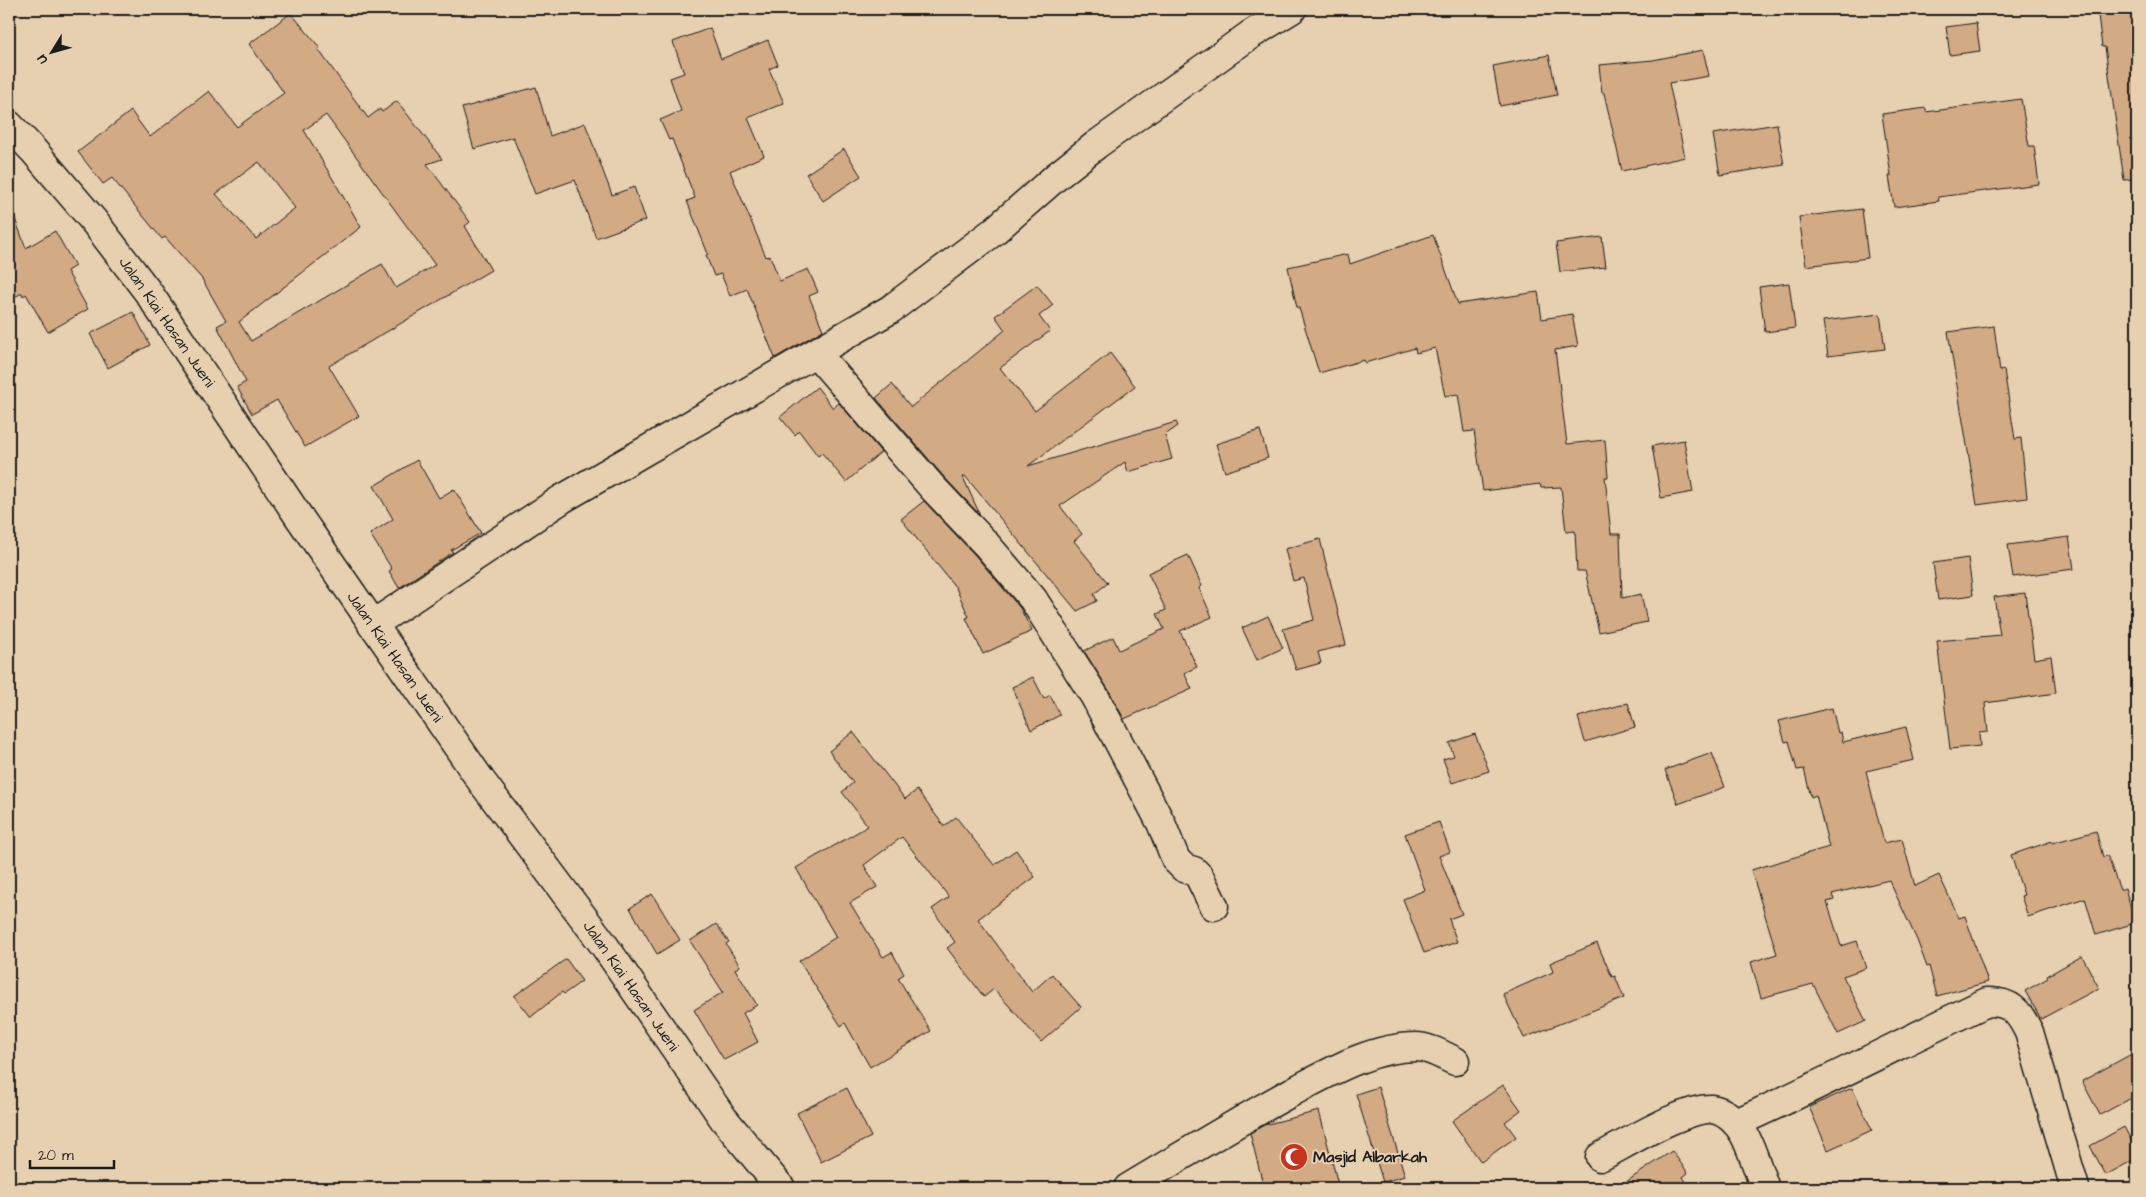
<svg xmlns="http://www.w3.org/2000/svg" width="2146" height="1197" font-family="'Architects Daughter',sans-serif">
<style>
.building{fill:#d2aa84;stroke:#1c1c1c;fill-rule:evenodd}
.lines{fill:none;stroke-linecap:round;stroke-linejoin:round}
.minor-casing{stroke:#1c1c1c;stroke-width:31}
.minor{stroke:#e7d0b0;stroke-width:28}
.labels{text-anchor:middle;dominant-baseline:central;stroke-width:4;stroke-linejoin:round;paint-order:stroke}
.street-label{font-size:16px;fill:#1c1c1c;stroke:#e7d0b0}
.poi-label{font-size:16px;font-weight:bold;fill:#1c1c1c;stroke:#e7d0b0;text-anchor:start}
</style>
<rect width="100%" height="100%" fill="#e7d0b0"/>
<filter id="ink" filterUnits="userSpaceOnUse"><feTurbulence type="fractalNoise" baseFrequency=".02" numOctaves="2"/><feDisplacementMap in="SourceGraphic" scale="10" xChannelSelector="R" yChannelSelector="G"/><feConvolveMatrix kernelMatrix="1 2 1 2 8 2 1 2 1" color-interpolation-filters="sRGB"/></filter>
<g filter="url(#ink)">
<!-- building -->
<g class="building">
<polygon points="2137,10 2137,179 2124,180 2105,47 2102,47 2098,15"/>
<path d="M291,13L320,48L318,49L368,118L380,109L382,112L397,101L442,159L427,164L470,222L465,226L491,270L329,366L359,416L305,447L277,400L252,414L237,387L246,382L217,326L226,321L202,279L165,237L162,239L112,178L103,184L78,152L131,111L150,137L209,91L237,127L284,93L249,44ZM326,115L435,265L396,288L382,264L251,341L239,322L361,227L304,130ZM259,162L295,208L256,239L216,194Z"/>
<polygon points="1976,23 1980,51 1950,55 1946,27"/>
<polygon points="710,28 721,59 768,40 778,65 769,69 784,103 748,118 764,156 730,171 766,257 770,256 780,281 808,269 818,292 809,296 823,330 775,358 747,289 730,296 721,274 714,276 706,255 708,254 687,201 695,198 672,139 669,140 660,120 681,111 670,78 684,73 673,42"/>
<polygon points="1703,50 1709,76 1669,83 1685,157 1622,171 1604,93 1602,93 1599,65 1653,60"/>
<polygon points="1549,55 1557,95 1500,106 1493,66"/>
<polygon points="536,87 550,136 585,123 612,195 634,187 646,220 596,238 575,180 535,194 513,137 474,149 462,108"/>
<polygon points="2021,99 2029,146 2034,146 2039,184 1938,197 1939,201 1894,207 1889,176 1891,176 1882,114 1926,108 1926,112"/>
<polygon points="1777,124 1784,165 1720,175 1713,134"/>
<polygon points="844,149 861,176 823,201 806,174"/>
<polygon points="11,208 26,248 55,231 75,266 67,271 88,309 48,332 26,294 23,296 22,293 9,300 9,209"/>
<polygon points="1862,209 1868,258 1806,266 1799,217"/>
<polygon points="1433,235 1458,304 1538,292 1542,319 1572,314 1578,346 1555,350 1567,444 1605,440 1608,477 1605,477 1611,534 1620,534 1622,598 1641,594 1647,622 1599,632 1585,571 1577,571 1575,531 1566,532 1561,487 1541,488 1540,484 1483,491 1474,431 1464,432 1458,394 1445,396 1435,348 1416,353 1415,348 1365,363 1364,360 1319,373 1299,308 1297,308 1288,267 1348,254 1350,264"/>
<polygon points="1602,237 1606,267 1560,272 1556,243"/>
<polygon points="1789,283 1795,328 1765,332 1759,287"/>
<polygon points="1037,285 1053,305 1039,316 1050,331 1000,368 1035,411 1110,353 1135,386 1028,466 1176,422 1178,426 1165,435 1172,459 1128,472 1125,462 1060,506 1082,534 1074,541 1108,583 1094,594 1097,601 1077,611 965,476 963,477 980,515 944,477 876,398 892,384 911,407 1005,330 995,316"/>
<polygon points="133,312 150,345 108,368 90,334"/>
<polygon points="1880,314 1885,349 1828,356 1823,321"/>
<polygon points="1994,326 2000,371 2004,370 2015,439 2021,438 2027,498 1977,505 1948,332"/>
<polygon points="817,387 833,408 839,403 881,452 846,482 822,453 818,456 799,431 795,435 780,417"/>
<polygon points="1260,430 1268,458 1225,472 1216,444"/>
<polygon points="1684,440 1693,492 1661,498 1652,446"/>
<polygon points="417,460 439,498 454,489 481,533 451,550 453,552 399,588 389,571 392,569 370,534 393,519 374,486"/>
<polygon points="924,501 974,554 1020,608 1032,631 983,654 966,618 969,617 956,588 901,519"/>
<polygon points="2069,537 2074,569 2013,577 2008,545"/>
<polygon points="1320,539 1346,645 1318,652 1321,663 1296,670 1283,629 1314,620 1304,578 1293,581 1285,549"/>
<polygon points="1188,555 1202,586 1199,588 1212,617 1180,631 1197,667 1184,673 1192,689 1124,719 1108,689 1084,651 1113,637 1119,650 1164,629 1157,614 1166,610 1148,573"/>
<polygon points="1968,558 1973,595 1938,600 1933,563"/>
<polygon points="2025,593 2034,659 2051,656 2056,693 1985,703 1988,732 1979,733 1980,746 1950,749 1937,641 2000,635 1994,597"/>
<polygon points="1268,616 1283,648 1257,660 1242,628"/>
<polygon points="1033,677 1044,699 1050,695 1060,715 1031,730 1012,687"/>
<polygon points="1628,703 1635,727 1585,742 1578,717"/>
<polygon points="1832,708 1838,733 1841,732 1843,742 1906,727 1914,760 1866,771 1884,843 1902,839 1915,886 1939,875 1959,918 1965,916 1988,982 1937,996 1929,966 1927,967 1917,940 1889,880 1832,894 1834,900 1827,902 1841,946 1857,941 1866,968 1843,976 1866,1021 1838,1034 1813,984 1761,998 1751,962 1777,954 1751,870 1829,847 1816,795 1811,797 1804,769 1797,770 1789,741 1785,742 1779,721"/>
<polygon points="853,732 905,799 917,790 944,826 956,817 994,865 1016,850 1035,877 978,919 1032,992 1052,974 1081,1007 1041,1042 994,989 984,997 947,948 955,942 932,909 949,897 902,837 864,865 877,887 850,903 883,957 892,952 904,974 898,978 931,1031 870,1067 845,1023 841,1026 799,961 836,937 796,868 868,826 842,792 853,783 829,751"/>
<polygon points="1475,734 1489,771 1452,783 1443,759 1454,756 1449,743"/>
<polygon points="1712,753 1725,787 1678,804 1665,770"/>
<polygon points="1439,822 1450,852 1439,856 1462,914 1449,919 1457,942 1424,953 1403,899 1425,890 1405,834"/>
<polygon points="2096,831 2103,857 2107,855 2120,890 2125,888 2135,923 2096,935 2085,898 2028,917 2021,896 2024,895 2011,855 2052,841 2052,843"/>
<polygon points="652,894 680,940 657,954 630,908"/>
<polygon points="716,924 729,942 726,944 740,966 735,969 757,1005 743,1013 758,1042 724,1060 694,1010 723,992 690,941"/>
<polygon points="1597,943 1612,977 1615,976 1624,998 1524,1038 1503,994 1553,972 1550,963"/>
<polygon points="2082,956 2099,988 2041,1019 2025,991 2048,978 2047,976"/>
<polygon points="566,959 582,981 564,994 562,992 531,1017 514,996"/>
<polygon points="2137,1051 2137,1095 2100,1115 2082,1081"/>
<polygon points="1503,1085 1521,1110 1505,1122 1516,1137 1481,1162 1452,1121"/>
<polygon points="1378,1087 1405,1176 1383,1182 1356,1094"/>
<polygon points="847,1088 871,1137 821,1162 797,1113"/>
<polygon points="1852,1088 1872,1130 1828,1150 1809,1107"/>
<polygon points="1319,1111 1339,1188 1264,1188 1250,1133 1264,1125"/>
<polygon points="2124,1127 2137,1151 2137,1158 2106,1175 2090,1146"/>
<polygon points="1672,1151 1688,1173 1683,1177 1690,1188 1617,1188"/>
</g>
<g class="lines">
<defs>
<g id="minor">
<polyline points="9,125 33,150 93,220 148,292 299,517 482,782 604,945 723,1118 781,1188"/>
<polyline points="816,353 932,487 986,544 1033,599 1095,697 1161,823 1176,860 1184,868 1194,871 1199,876 1214,906"/>
<polyline points="372,625 562,499 891,309 993,232 1057,176 1096,145 1250,35 1292,9"/>
<path d="M1736,1123C1821,1085 1903,1042 1987,1002C2011,1001 2019,1012 2029,1032L2075,1188"/>
<path d="M1600,1157C1626,1144 1685,1107 1712,1109C1726,1111 1738,1123 1744,1134C1753,1151 1758,1171 1765,1188"/>
<path d="M1128,1188C1182,1156 1236,1122 1292,1092C1330,1072 1372,1047 1416,1047C1429,1047 1444,1056 1455,1061"/>
</g>
</defs>
<!-- minor casing -->
<use href="#minor" class="minor-casing"/>
<!-- minor -->
<use href="#minor" class="minor"/>
</g>
</g>
<!-- icons -->
<defs>
<symbol id="mosque-disc" viewBox="-11 -11 22 22"><circle r="9.5" fill="#c8321e" stroke="#e7d0b0"/><path d="M3.5-4.9A6 6 0 1 0 3.5 4.9A5 5 0 1 1 3.5-4.9Z" fill="#fff"/></symbol>
</defs>
<g fill-rule="evenodd">
<use href="#mosque-disc" x="1278" y="1141" width="32" height="32"/>
</g>
<g class="labels">
<!-- street labels -->
<g class="street-label">
<text transform="translate(167 322) rotate(55)">Jalan Kiai Hasan Jueni</text>
<text transform="translate(395 657) rotate(55)">Jalan Kiai Hasan Jueni</text>
<text transform="translate(631 986) rotate(55)">Jalan Kiai Hasan Jueni</text>
</g>
<!-- poi labels -->
<g class="poi-label">
<text x="1313" y="1157">Masjid Albarkah</text>
</g>
</g>
<!-- margin -->
<rect width="2146" height="1197" fill="none" stroke="#e7d0b0" stroke-width="30"/>
<rect x="15" y="15" width="2116" height="1167" fill="none" stroke="#1c1c1c" stroke-width="2" filter="url(#ink)"/>
<!-- north arrow -->
<g transform="translate(52 52) rotate(233)" stroke="#e7d0b0" stroke-width="4" paint-order="stroke">
<path d="M0-4L9 19L0 12L-9 19Z" fill="#1c1c1c"/>
<text y="-8" font-size="14" font-weight="bold" text-anchor="middle" fill="#1c1c1c">U</text>
</g>
<!-- scale -->
<path d="M30 1160v8h84v-8" fill="none" stroke="#1c1c1c" stroke-width="2.5"/>
<text x="38" y="1160" font-size="15" fill="#1c1c1c" stroke="#e7d0b0" stroke-width="4" paint-order="stroke">20 m</text>
</svg>
